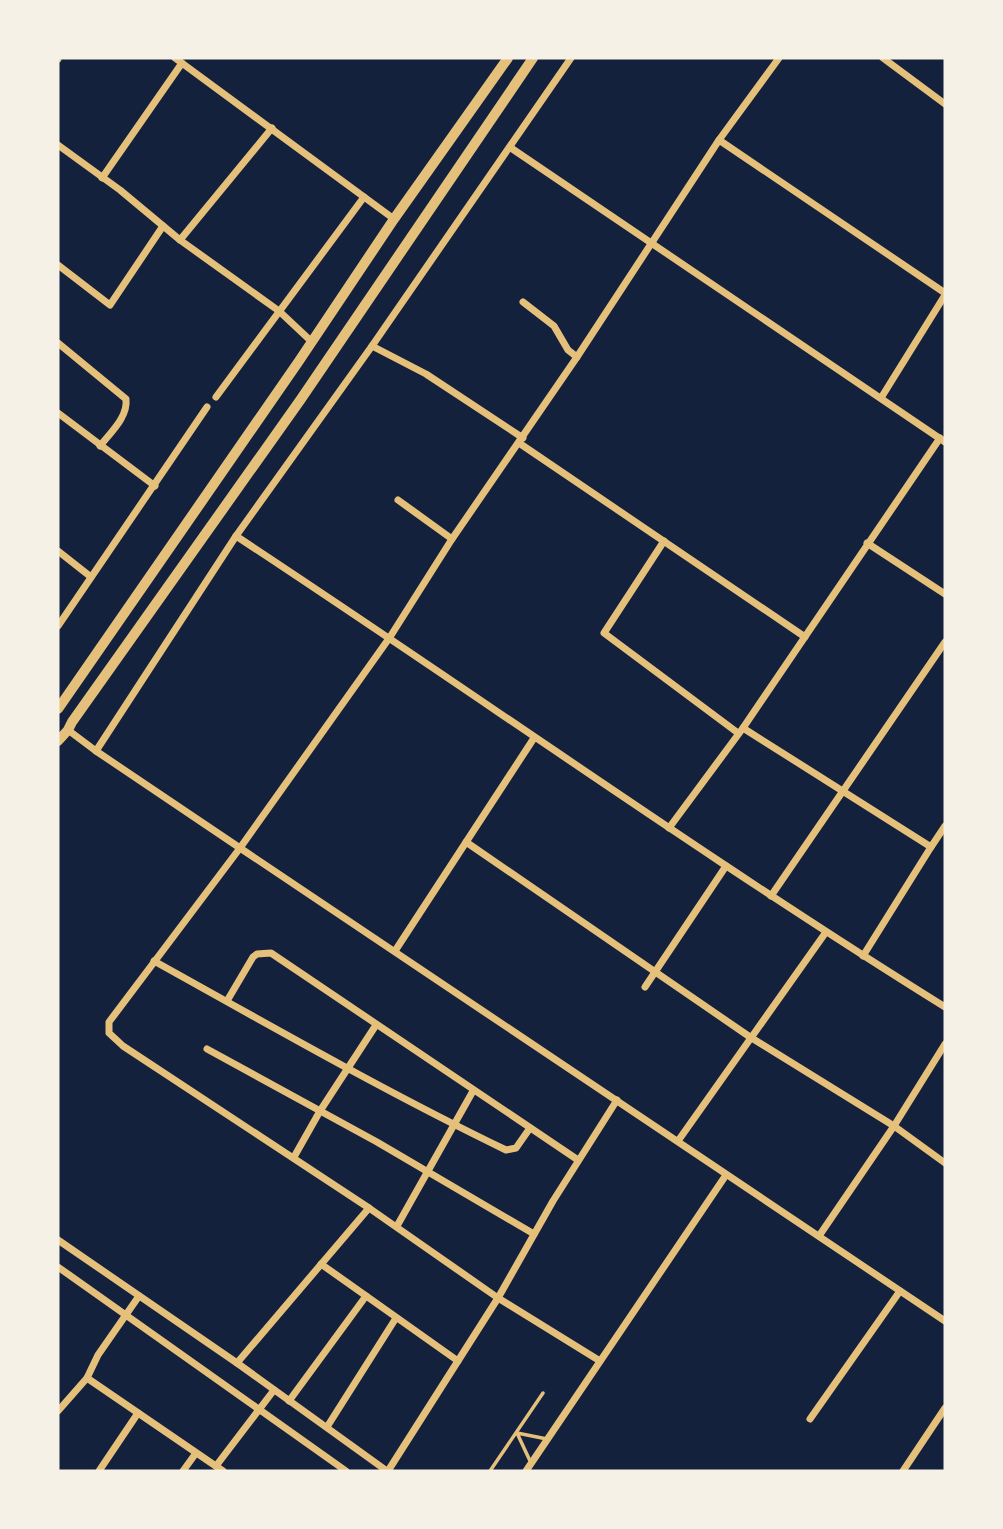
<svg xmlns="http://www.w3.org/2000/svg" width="1003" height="1529" font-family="'PT Sans Narrow',sans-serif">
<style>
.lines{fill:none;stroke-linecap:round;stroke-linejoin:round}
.service{stroke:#e5c07b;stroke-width:3.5}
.minor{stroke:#e5c07b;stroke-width:7}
.primary{stroke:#e5c07b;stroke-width:10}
</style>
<rect width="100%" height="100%" fill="#14213d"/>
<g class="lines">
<!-- service -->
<g class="service">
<polyline points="531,1463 517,1433 547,1439"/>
<polyline points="490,1471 543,1393"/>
</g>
<!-- minor -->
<g class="minor">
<polyline points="175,58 394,219"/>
<polyline points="883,58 945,104"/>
<polyline points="58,59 58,58"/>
<polyline points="719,140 945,293"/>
<polyline points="58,145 120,190 180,240 279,311 312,342"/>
<polyline points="511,148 945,442"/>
<polyline points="102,178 182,63"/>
<polyline points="180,240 272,128"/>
<polyline points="58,265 110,305 163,226"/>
<polyline points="523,302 554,326 568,350 577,357"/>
<path d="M58,343L126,399C128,417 111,432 100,446"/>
<polyline points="372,346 426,374 523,438"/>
<polyline points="216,397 364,197"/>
<polyline points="881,398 945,295"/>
<polyline points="58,413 155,486"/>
<polyline points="519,443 805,637"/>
<polyline points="398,500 452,539"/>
<path d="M236,536C473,692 704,857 945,1007"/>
<polyline points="664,541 604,633 738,733"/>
<polyline points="867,543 945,594"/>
<polyline points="58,551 91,577"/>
<polyline points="58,626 207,407"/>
<polyline points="743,728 931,847 945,826"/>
<polyline points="68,730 96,751 240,848 945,1321"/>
<polyline points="96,751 236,536 372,346 571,58"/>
<polyline points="669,828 743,728 940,438"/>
<polyline points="466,842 750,1037 894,1126 945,1163"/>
<polyline points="771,896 945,642"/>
<polyline points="395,951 534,738"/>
<polyline points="863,956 931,847"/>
<path d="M154,961C271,1026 386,1092 506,1150L516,1148L530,1128"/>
<polyline points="645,987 726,866"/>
<polyline points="227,1001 253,957 257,954 271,953 578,1160"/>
<polyline points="207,1049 377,1142 534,1234"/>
<polyline points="678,1141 826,932"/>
<polyline points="294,1157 320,1111 376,1025"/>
<polyline points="369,1208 123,1046 109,1033 109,1022 240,848 390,637 452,539 577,357 719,140 779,58"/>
<polyline points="397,1226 473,1091"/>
<polyline points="819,1236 894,1126 945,1044"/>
<polyline points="58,1240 237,1363 387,1471"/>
<polyline points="321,1264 458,1361"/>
<polyline points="58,1267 346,1471"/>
<polyline points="237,1363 369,1208 498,1298 600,1361"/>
<polyline points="87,1378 223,1471"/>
<polyline points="289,1401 366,1296"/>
<polyline points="58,1411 87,1378 98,1355 139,1296"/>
<polyline points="810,1419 900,1291"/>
<polyline points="327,1427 396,1318"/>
<polyline points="216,1466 274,1390"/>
<polyline points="99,1471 138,1413"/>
<polyline points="183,1471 196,1453"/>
<polyline points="388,1471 498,1298 553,1201 617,1100"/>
<polyline points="526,1471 726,1175"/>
<polyline points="903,1471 945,1408"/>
</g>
<!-- primary -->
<g class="primary">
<polyline points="58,709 299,361 394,219 508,58"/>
<polyline points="58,741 68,730 72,722 301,399 533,58"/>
</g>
</g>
<!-- border -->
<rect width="1003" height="1529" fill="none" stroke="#f6f1e7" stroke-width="119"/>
</svg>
